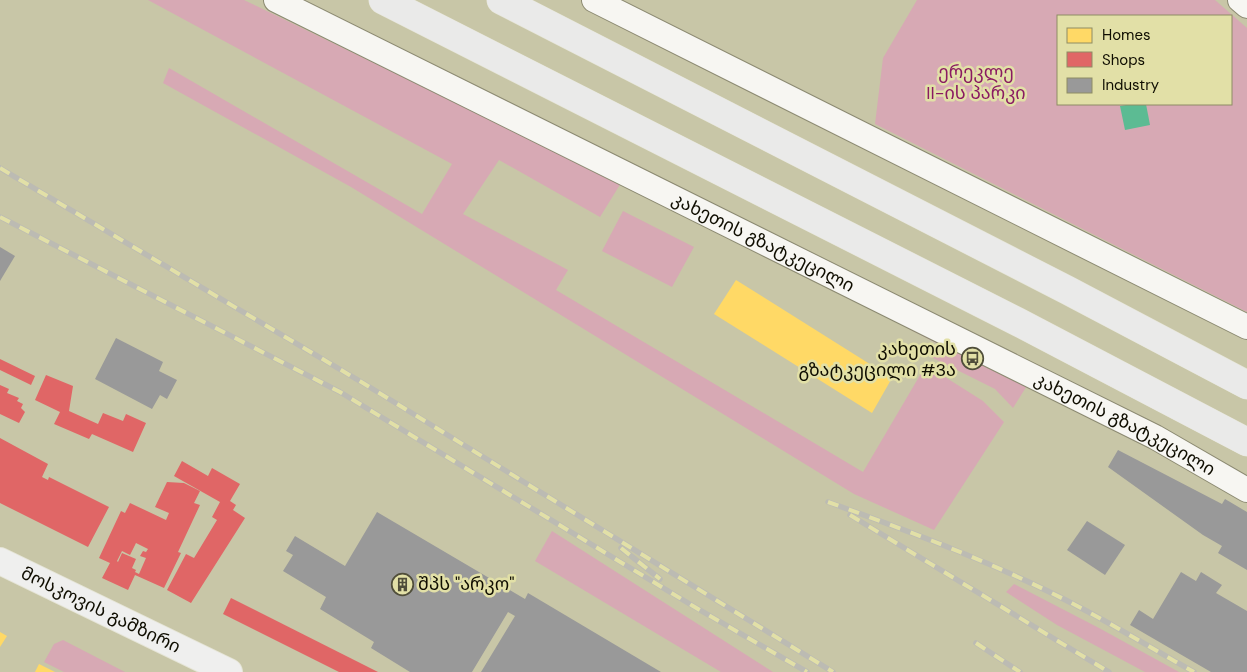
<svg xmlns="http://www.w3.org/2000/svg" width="1247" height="672" font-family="'DM Sans','Noto Sans Georgian',sans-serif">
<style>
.green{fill:#d7a9b4;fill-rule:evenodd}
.water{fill:#5cbb93}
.homes{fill:#ffd966}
.shops{fill:#e06666;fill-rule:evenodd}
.industry{fill:#999}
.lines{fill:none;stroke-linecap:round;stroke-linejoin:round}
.secondary-casing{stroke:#8c8a72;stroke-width:26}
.primary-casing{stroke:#e6e5d7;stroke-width:28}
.highway-casing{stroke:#e6e5d7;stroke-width:29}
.secondary{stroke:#f7f6f2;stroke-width:24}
.primary{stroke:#efefee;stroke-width:26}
.highway{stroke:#eaeae9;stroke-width:28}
.rail-casing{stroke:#bcbbb3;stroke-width:5.5}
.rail{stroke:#e2e0a7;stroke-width:4;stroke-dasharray:11;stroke-linecap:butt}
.labels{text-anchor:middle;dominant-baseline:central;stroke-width:5;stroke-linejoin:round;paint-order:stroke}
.park-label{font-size:18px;fill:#8a1a62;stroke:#e2e0a7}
.street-label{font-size:18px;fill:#0f0d00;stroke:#e2e0a7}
.poi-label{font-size:18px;fill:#0f0d00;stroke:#e2e0a7;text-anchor:end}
</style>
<rect width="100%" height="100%" fill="#c8c6a7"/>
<!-- green -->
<g class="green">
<polygon points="148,0 244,0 621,183 600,217 499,160 463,214 568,270 556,290 863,472 926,365 983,401 1004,422 934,530 854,494 351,187 163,83 169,68 422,214 452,164"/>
<path d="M917,0H1215L1247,28V312L875,124L883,58ZM1058,16H1231V104H1058Z"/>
<polygon points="623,211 694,247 672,287 602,251"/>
<polygon points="920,329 1028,384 1013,408 995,389 931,357 938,344 911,330"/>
<polygon points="552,531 773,672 721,672 535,561"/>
<polygon points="1014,584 1099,628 1179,672 1145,672 1057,625 1006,592"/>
<polygon points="63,640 125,672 64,672 44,662 54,644"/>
</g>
<!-- water -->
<polygon class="water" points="1132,104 1146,104 1150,125 1125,130 1120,106"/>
<!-- homes -->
<g class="homes">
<polygon points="736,280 892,378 872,413 714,314"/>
<polygon points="0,632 7,636 0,647"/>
<polygon points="39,664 55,672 35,672"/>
</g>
<!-- shops -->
<g class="shops">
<polygon points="0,359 35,376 31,385 0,370"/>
<polygon points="46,375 73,386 69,411 98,424 103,413 123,421 126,414 146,423 133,452 92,434 89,439 54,424 60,412 35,400"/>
<polygon points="0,385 9,389 7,393 19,398 17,401 23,404 21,408 25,412 19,423 0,414"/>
<polygon points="0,438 48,464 42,477 48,480 49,477 109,507 88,547 0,503"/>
<polygon points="182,461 208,476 212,468 240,484 230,501 236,505 233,510 245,518 191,603 167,590 186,554 194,558 217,520 212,517 220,502 174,476"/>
<path d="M167,482L184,483L200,491L194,503L200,505L178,552L181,553L164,588L135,575L128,590L102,578L110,563L99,558L121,511L125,513L130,503L166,520L169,513L155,507ZM136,543L148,549L146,552L143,551L140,556L146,558L139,574L135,572L136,570L132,568L136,559L122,553L118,562L117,561L122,551L130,555Z"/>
<polygon points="231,598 378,672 339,672 223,614"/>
</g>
<!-- industry -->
<g class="industry">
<polygon points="0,247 15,256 0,281"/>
<polygon points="116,338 163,362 159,371 177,380 167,399 160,395 152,409 95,379"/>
<polygon points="1118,450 1222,504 1225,499 1247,512 1247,570 1218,553 1222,546 1203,535 1108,467"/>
<polygon points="377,512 525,599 528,593 661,672 481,672 515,616 508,612 472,672 410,672 371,648 374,642 320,609 326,597 283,571 293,555 286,551 295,536 345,566"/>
<polygon points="1087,521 1125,545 1105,575 1067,550"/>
<polygon points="1181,572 1196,581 1201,572 1222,585 1216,593 1247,611 1247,672 1211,672 1130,625 1139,610 1153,619"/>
</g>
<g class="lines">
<defs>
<g id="secondary">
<path id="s1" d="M276,0L1155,437L1247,490"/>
<polyline points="594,0 1247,327"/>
<polyline points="1240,0 1247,6"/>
</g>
<g id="primary">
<path id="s2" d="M0,561L229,672"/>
</g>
<g id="highway">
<polyline points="383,0 1018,322 1247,442"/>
<polyline points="501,0 1067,290 1247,385"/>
</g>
</defs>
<!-- secondary casing -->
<use href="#secondary" class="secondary-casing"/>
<!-- primary casing -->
<use href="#primary" class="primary-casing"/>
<!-- highway casing -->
<use href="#highway" class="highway-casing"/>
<!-- secondary -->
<use href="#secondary" class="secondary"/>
<!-- primary -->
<use href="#primary" class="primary"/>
<!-- highway -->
<use href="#highway" class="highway"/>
<defs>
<g id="rail">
<polyline points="0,168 363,383 833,672"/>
<polyline points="0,217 340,392 693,606 807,672"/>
<path d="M828,502C914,533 1000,565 1081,608C1119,628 1156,651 1194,672"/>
<polyline points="850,515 1109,672"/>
<polyline points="621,548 660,579"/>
<polyline points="976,643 1020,672"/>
</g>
</defs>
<!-- rail casing -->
<use href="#rail" class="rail-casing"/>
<!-- rail -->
<use href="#rail" class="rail"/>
</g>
<!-- icons -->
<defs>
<symbol id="bus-ring" viewBox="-11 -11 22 22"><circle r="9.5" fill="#e2e0a7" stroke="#504e3a" stroke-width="1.5"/><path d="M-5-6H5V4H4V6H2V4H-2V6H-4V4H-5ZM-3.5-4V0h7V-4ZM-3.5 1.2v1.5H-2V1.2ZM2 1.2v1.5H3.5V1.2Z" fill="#504e3a"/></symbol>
<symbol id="building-ring" viewBox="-11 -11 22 22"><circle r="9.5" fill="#e2e0a7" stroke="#504e3a" stroke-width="1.5"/><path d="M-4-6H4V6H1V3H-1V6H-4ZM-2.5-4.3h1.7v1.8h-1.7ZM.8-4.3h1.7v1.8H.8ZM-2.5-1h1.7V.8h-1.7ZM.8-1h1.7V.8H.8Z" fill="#504e3a"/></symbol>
</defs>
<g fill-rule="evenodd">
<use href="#bus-ring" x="960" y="346" width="25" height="25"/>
<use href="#building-ring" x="390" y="572" width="25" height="25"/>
</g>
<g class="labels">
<!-- park labels -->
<g class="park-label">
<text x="976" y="72">ერეკლე<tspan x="976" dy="21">II-ის პარკი</tspan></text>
</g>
<!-- street labels -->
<g class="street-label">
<text stroke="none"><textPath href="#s1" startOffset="544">კახეთის გზატკეცილი</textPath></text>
<text stroke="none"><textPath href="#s1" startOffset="949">კახეთის გზატკეცილი</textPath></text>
<text stroke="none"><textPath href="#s2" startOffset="112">მოსკოვის გამზირი</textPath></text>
</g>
<!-- poi labels -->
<g class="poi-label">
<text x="956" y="349">კახეთის<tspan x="956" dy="21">გზატკეცილი #3ა</tspan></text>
<text x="418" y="584" text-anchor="start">შპს "არკო"</text>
</g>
</g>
<!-- legend -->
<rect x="1057" y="15" width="175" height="90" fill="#e2e0a7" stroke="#8e8c64"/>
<rect x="1067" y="28" width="25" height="15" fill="#ffd966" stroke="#8e8c64"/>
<text x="1102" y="40" font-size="15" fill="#0f0d00">Homes</text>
<rect x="1067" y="52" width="25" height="15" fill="#e06666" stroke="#8e8c64"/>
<text x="1102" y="65" font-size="15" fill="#0f0d00">Shops</text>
<rect x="1067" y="78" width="25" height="15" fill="#999999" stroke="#8e8c64"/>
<text x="1102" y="90" font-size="15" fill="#0f0d00">Industry</text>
</svg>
